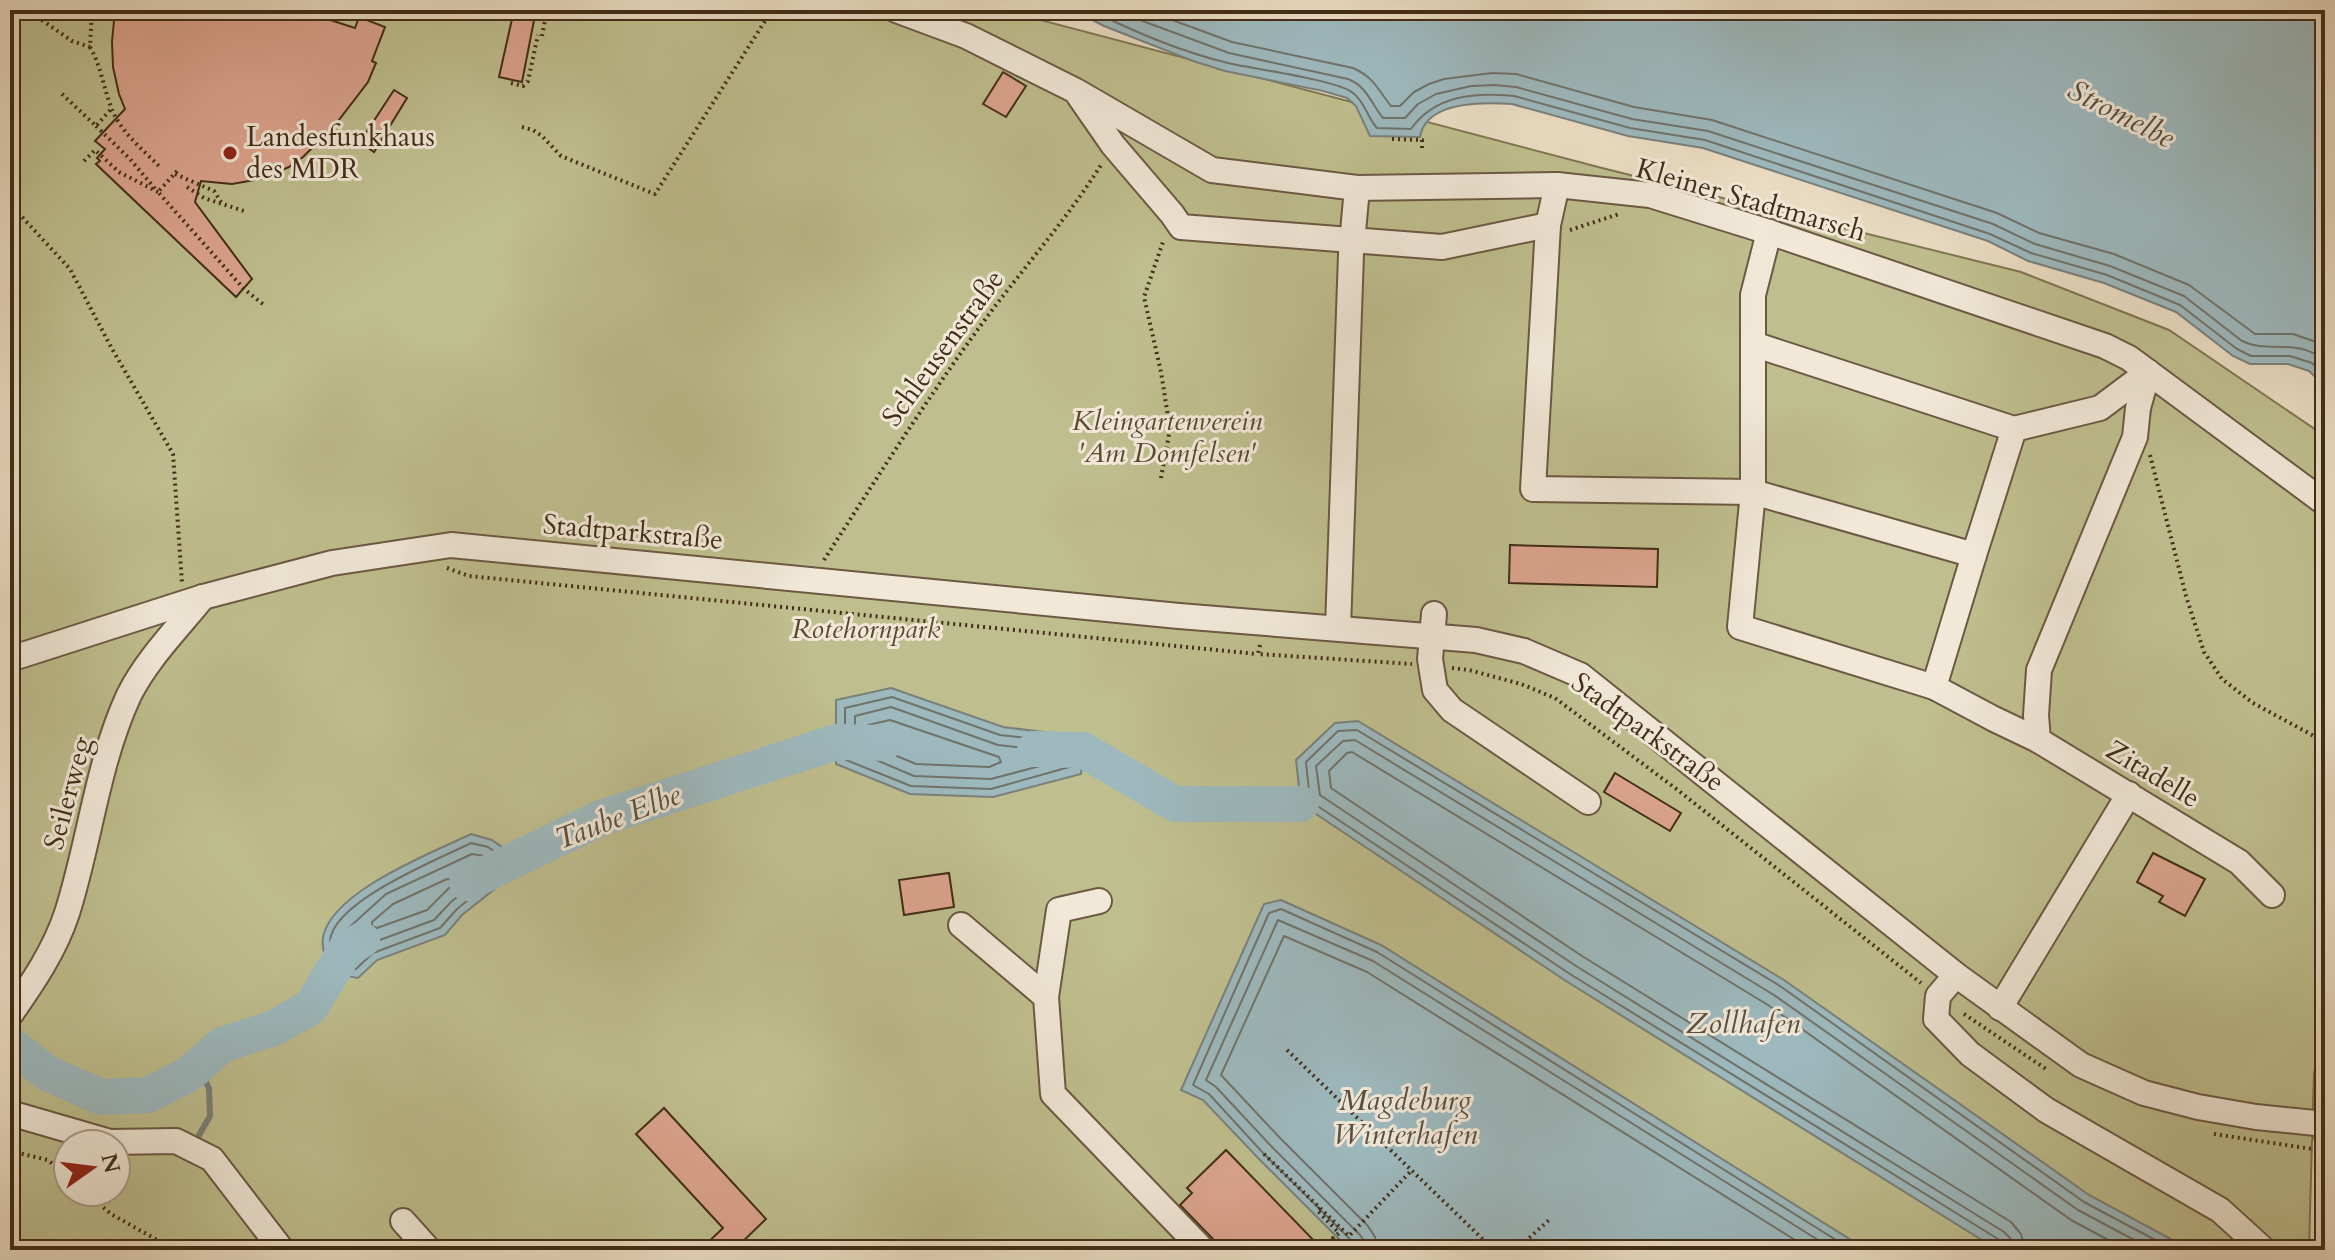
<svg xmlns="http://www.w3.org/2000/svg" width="2335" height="1260" font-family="Cardo,serif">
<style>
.green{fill:#bfbe8e;stroke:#807652;stroke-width:2;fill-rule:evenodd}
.water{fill:#9db9be;stroke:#79817b;stroke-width:2}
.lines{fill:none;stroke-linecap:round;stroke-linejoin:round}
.shore{stroke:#70736a;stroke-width:2}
.stream{stroke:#79817b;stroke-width:6}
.river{stroke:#9db9be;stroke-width:36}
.building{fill:#dca48e;stroke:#422d17;stroke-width:2}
.minor-casing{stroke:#6c5942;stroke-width:28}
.path{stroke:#422d17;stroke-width:4;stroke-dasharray:2 4;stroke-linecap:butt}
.minor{stroke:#f1e8d8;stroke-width:24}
.poi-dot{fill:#8f2418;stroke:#f1e8d8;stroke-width:3}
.labels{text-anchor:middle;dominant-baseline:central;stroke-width:6;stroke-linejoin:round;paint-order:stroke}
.poi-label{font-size:28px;fill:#422d17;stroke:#f1e8d8;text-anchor:start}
.street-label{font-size:28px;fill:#422d17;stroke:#f1e8d8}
.park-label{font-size:28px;font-style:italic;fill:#5b4a2f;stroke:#f1e8d8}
.water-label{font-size:30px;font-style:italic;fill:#595041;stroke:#f1e8d8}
</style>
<rect width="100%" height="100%" fill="#eadcc3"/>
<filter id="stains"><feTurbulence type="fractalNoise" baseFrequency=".0025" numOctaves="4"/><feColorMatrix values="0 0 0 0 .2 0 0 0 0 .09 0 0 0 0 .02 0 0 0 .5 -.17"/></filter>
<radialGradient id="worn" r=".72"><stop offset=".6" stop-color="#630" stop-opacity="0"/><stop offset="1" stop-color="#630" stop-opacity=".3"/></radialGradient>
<!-- green -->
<path class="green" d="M10,10H1003L1602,168L2021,272L2169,330L2325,436V1041L2314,1073L2312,1137L2314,1138L2312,1140L2309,1250H10ZM68,1144H116V1192H68Z"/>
<!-- water -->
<g class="water">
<path d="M1073,10H2305L2325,23V386L2309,371L2288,364H2250L2233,356L2176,312L2104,283L2028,261L1988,241L1703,148L1628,136L1512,104C1483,102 1426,101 1420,137L1370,136L1356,106L1347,98L1323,91L1225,71L1193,61L1104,26Z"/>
<polygon points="891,688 1003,727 1067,735 1083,750 1081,774 993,797 910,794 836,764 836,700"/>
<polygon points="1358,721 1784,980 2089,1195 2191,1250 1998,1250 1566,981 1301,804 1296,760 1335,723"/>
<path d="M471,834L492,840L510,853L512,875L462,915L445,935L377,960L358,978L330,973C327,962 321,949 323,937C332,891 432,853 471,834Z"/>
<polygon points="1281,900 1381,945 1867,1250 1350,1250 1259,1159 1203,1100 1181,1090 1264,904"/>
</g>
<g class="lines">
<!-- shore -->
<g class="shore">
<path d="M1091,10C1132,31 1183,52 1228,63C1253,69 1338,80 1353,93C1365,102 1367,117 1377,128L1411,129C1435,95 1475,92 1514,96L1630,128L1705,140L1990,234L2031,253L2107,275L2180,305L2237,349L2251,356H2290L2312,363L2325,375"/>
<path d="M1113,10L1229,53L1348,79C1368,87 1371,104 1383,118H1405L1418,104L1436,94L1471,86L1495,85L1516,87L1632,119L1708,131L1993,224L2035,244L2110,266L2184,296L2242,341C2268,354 2298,337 2325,361"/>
<path d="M1145,10L1232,42L1353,68C1374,77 1378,90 1391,106H1400L1414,92L1429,84L1444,79L1492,73L1516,74L1634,107L1712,120L1997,213L2039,233L2114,254L2189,285L2255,334H2293L2325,345"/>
<polygon points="892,697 1000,735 1063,742 1074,753 1073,766 991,789 911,786 846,760 845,756 845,708"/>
<polygon points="891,707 998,745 1058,752 1062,758 1059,761 991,779 914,776 855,751 855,716"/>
<polygon points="890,720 999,757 1001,762 989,767 916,764 868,744 868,725"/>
<path d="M471,843L488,847L501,856L502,872L457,909L440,928L373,953L356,969L336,965C334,958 330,949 330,941C333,901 439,859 471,843Z"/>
<polygon points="472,854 484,856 492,862 493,867 451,902 434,920 369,944 353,958 344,957 340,942 343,933 386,894"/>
<polygon points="447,879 452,880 452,885 427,910 377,928 372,926 372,922 393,904"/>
<polyline points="1355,1250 1352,1241 1264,1154 1209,1094 1193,1085 1269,913 1281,909 1377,952 1852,1250"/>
<polyline points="1365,1250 1364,1241 1360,1235 1272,1147 1216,1087 1206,1080 1278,920 1373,961 1834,1250"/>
<polyline points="1377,1250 1375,1237 1368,1226 1280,1138 1221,1075 1284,936 1367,972 1811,1250"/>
<polyline points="2003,1250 2002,1244 1998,1239 1570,974 1310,801 1306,762 1338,731 1357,730 1780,986 2084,1202 2174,1250"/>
<polyline points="2013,1250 2011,1239 2004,1232 1576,966 1320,795 1316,766 1343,741 1355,740 1774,995 2078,1210 2153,1250"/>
<polyline points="2025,1250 2021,1234 2011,1222 1582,956 1331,788 1329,771 1347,753 1352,752 1768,1005 2071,1220 2127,1250"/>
</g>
<!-- stream -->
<polyline class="stream" points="194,1144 210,1116 209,1089 199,1066"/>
<!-- river -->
<g class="river">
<polyline points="1035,749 1083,750 1175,804 1301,804"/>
<polyline points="467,883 601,818 837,742 884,743"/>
<polyline points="10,1044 47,1073 101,1097 148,1095 189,1074 222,1045 274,1028 311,1007 346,949 362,940"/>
</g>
</g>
<!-- building -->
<g class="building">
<polygon points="115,10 299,10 355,28 359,17 385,27 372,61 376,63 368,82 335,125 303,157 289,167 260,179 232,184 201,181 195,202 252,279 236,297 96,164 100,161 97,158 105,149 95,141 125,109 119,94 113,67 112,42"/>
<polygon points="514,10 536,10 522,82 499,77"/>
<polygon points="1003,72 1026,86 1006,117 983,104"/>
<polygon points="394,90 407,98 374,152 360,142"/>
<polygon points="1510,545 1658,549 1657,587 1509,583"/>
<polygon points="1615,773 1681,813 1670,831 1604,792"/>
<polygon points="2153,853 2205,879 2185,916 2159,902 2163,896 2137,882"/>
<polygon points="949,873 954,907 904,915 899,880"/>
<polygon points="664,1108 766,1219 734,1250 700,1250 723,1228 636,1134"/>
<polygon points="1226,1150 1323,1250 1218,1250 1214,1240 1180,1205 1192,1193 1187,1188"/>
</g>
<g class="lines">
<defs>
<g id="minor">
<polyline points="896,10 966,36 1076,91 1212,170 1357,188 1557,185 1650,195 1769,232 2105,346 2129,358 2325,503"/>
<polyline points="1079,96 1113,145 1172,214 1181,227 1442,247 1548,225 1557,185"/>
<polyline points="1548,225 1533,489 1753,492 1974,555 2014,429 2100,408 2148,372"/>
<polyline points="1769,232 1753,295 1753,492 1740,627 1934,687 1994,719 2038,740 2239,862 2272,895"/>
<polyline points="1753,344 2014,429"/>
<polyline points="1434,614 1430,659 1435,690 1452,710 1588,802"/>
<polyline points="1338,628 1351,254 1357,188"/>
<polyline points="10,659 203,597 332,563 451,545 1179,616 1476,640 1524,651 1580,675 1956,975 2081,1065 2144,1093 2198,1107 2256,1117 2325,1124"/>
<polyline points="1934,687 1974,555"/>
<polyline points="2038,740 2036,715 2039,670 2135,437 2138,408 2148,372"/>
<polyline points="961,925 1046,997 1053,1094 1203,1250"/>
<polyline points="1956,975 1938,996 1936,1019 1970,1054 2046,1110 2220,1210 2264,1250"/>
<polyline points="1046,997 1059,910 1099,901"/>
<polyline points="2000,1008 2129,794"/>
<path d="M10,1015C32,984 55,950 67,913C90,841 97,764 129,695C147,659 178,628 203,597"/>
<polyline points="10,1113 110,1142 176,1141 212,1159 282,1250"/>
<polyline points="403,1221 429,1250"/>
</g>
</defs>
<!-- minor casing -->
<use href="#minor" class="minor-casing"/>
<!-- path -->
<g class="path">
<polyline points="10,15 16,10 25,11 36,16 72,41 90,47 92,10"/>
<polyline points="542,36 546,15"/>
<path d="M90,47C101,66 103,86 111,107C119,130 142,149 159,166"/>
<polyline points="511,83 523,86 528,81 538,35"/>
<polyline points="62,94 96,126 111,109"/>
<polyline points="96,126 130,159 157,191"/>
<polyline points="522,127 533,130 542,136 561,156 655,194 772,10"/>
<polyline points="1392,139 1422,140 1422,149"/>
<polyline points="84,161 95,150 119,172 158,192"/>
<polyline points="177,171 158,192 244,289 264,305"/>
<polyline points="175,174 214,191 221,202"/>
<polyline points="187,187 204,198 244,211"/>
<polyline points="10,204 70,269 111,347 173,454 182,583"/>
<polyline points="1570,230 1619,214"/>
<polyline points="2150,455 2186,596 2204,652 2222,679 2253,703 2325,742"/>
<polyline points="1161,478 1170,429 1161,372 1144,297 1164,239"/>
<path d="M824,560C877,478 929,395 987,317C1025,266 1067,219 1101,165"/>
<polyline points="447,568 469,576 1257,654"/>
<polyline points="1260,645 1258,654 1412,664"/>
<polyline points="1452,668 1469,670 1521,684 1555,698 1679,791 1921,983"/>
<polyline points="1964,1014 2046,1069"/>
<polyline points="1287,1050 1494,1250"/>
<polyline points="2214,1134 2312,1149 2325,1155"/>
<polyline points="10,1151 48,1160 68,1177"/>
<polyline points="1264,1154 1349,1236 1412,1170"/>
<polyline points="85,1192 111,1214 175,1250"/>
<polyline points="1320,1208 1317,1210 1339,1233 1333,1238 1345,1250"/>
<polyline points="1516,1250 1550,1219"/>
</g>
<!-- minor -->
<use href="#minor" class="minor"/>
</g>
<!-- markers -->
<circle class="poi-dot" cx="230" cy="153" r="8"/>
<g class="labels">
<!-- poi labels -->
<g class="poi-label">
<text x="246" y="137">Landesfunkhaus<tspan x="246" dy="32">des MDR</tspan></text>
</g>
<!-- street labels -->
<g class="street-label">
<text transform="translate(1751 200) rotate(16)">Kleiner Stadtmarsch</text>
<text transform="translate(943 348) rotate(-54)">Schleusenstraße</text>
<text transform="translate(633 532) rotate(5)">Stadtparkstraße</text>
<text transform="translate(1648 732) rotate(36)">Stadtparkstraße</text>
<text transform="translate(2153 774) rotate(31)">Zitadelle</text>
<text transform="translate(68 793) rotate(-75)">Seilerweg</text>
</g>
<!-- park labels -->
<g class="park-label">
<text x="1167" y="421">Kleingartenverein<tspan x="1167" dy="32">'Am Domfelsen'</tspan></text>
<text x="866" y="629">Rotehornpark</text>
</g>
<!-- water labels -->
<g class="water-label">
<text transform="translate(2121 114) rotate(27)">Stromelbe</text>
<text transform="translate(618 817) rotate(-21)">Taube Elbe</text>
<text x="1743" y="1023">Zollhafen</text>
<text x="1405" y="1100">Magdeburg<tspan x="1405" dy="34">Winterhafen</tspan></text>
</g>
</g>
<!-- margin -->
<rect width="2335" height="1260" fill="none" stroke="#eadcc3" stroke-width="40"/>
<rect x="12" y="12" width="2311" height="1236" fill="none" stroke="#422d17" stroke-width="4"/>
<rect x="20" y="20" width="2295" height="1220" fill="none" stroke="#422d17" stroke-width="2"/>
<!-- north arrow -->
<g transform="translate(92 1168) rotate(76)"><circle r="38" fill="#f1e8d8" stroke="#ab9d8b" stroke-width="2"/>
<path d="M0-6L14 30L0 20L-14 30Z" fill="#8f2418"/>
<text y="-12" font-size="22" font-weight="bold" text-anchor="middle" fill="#422d17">N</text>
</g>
<rect width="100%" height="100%" filter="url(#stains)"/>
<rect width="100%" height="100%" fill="url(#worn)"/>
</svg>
